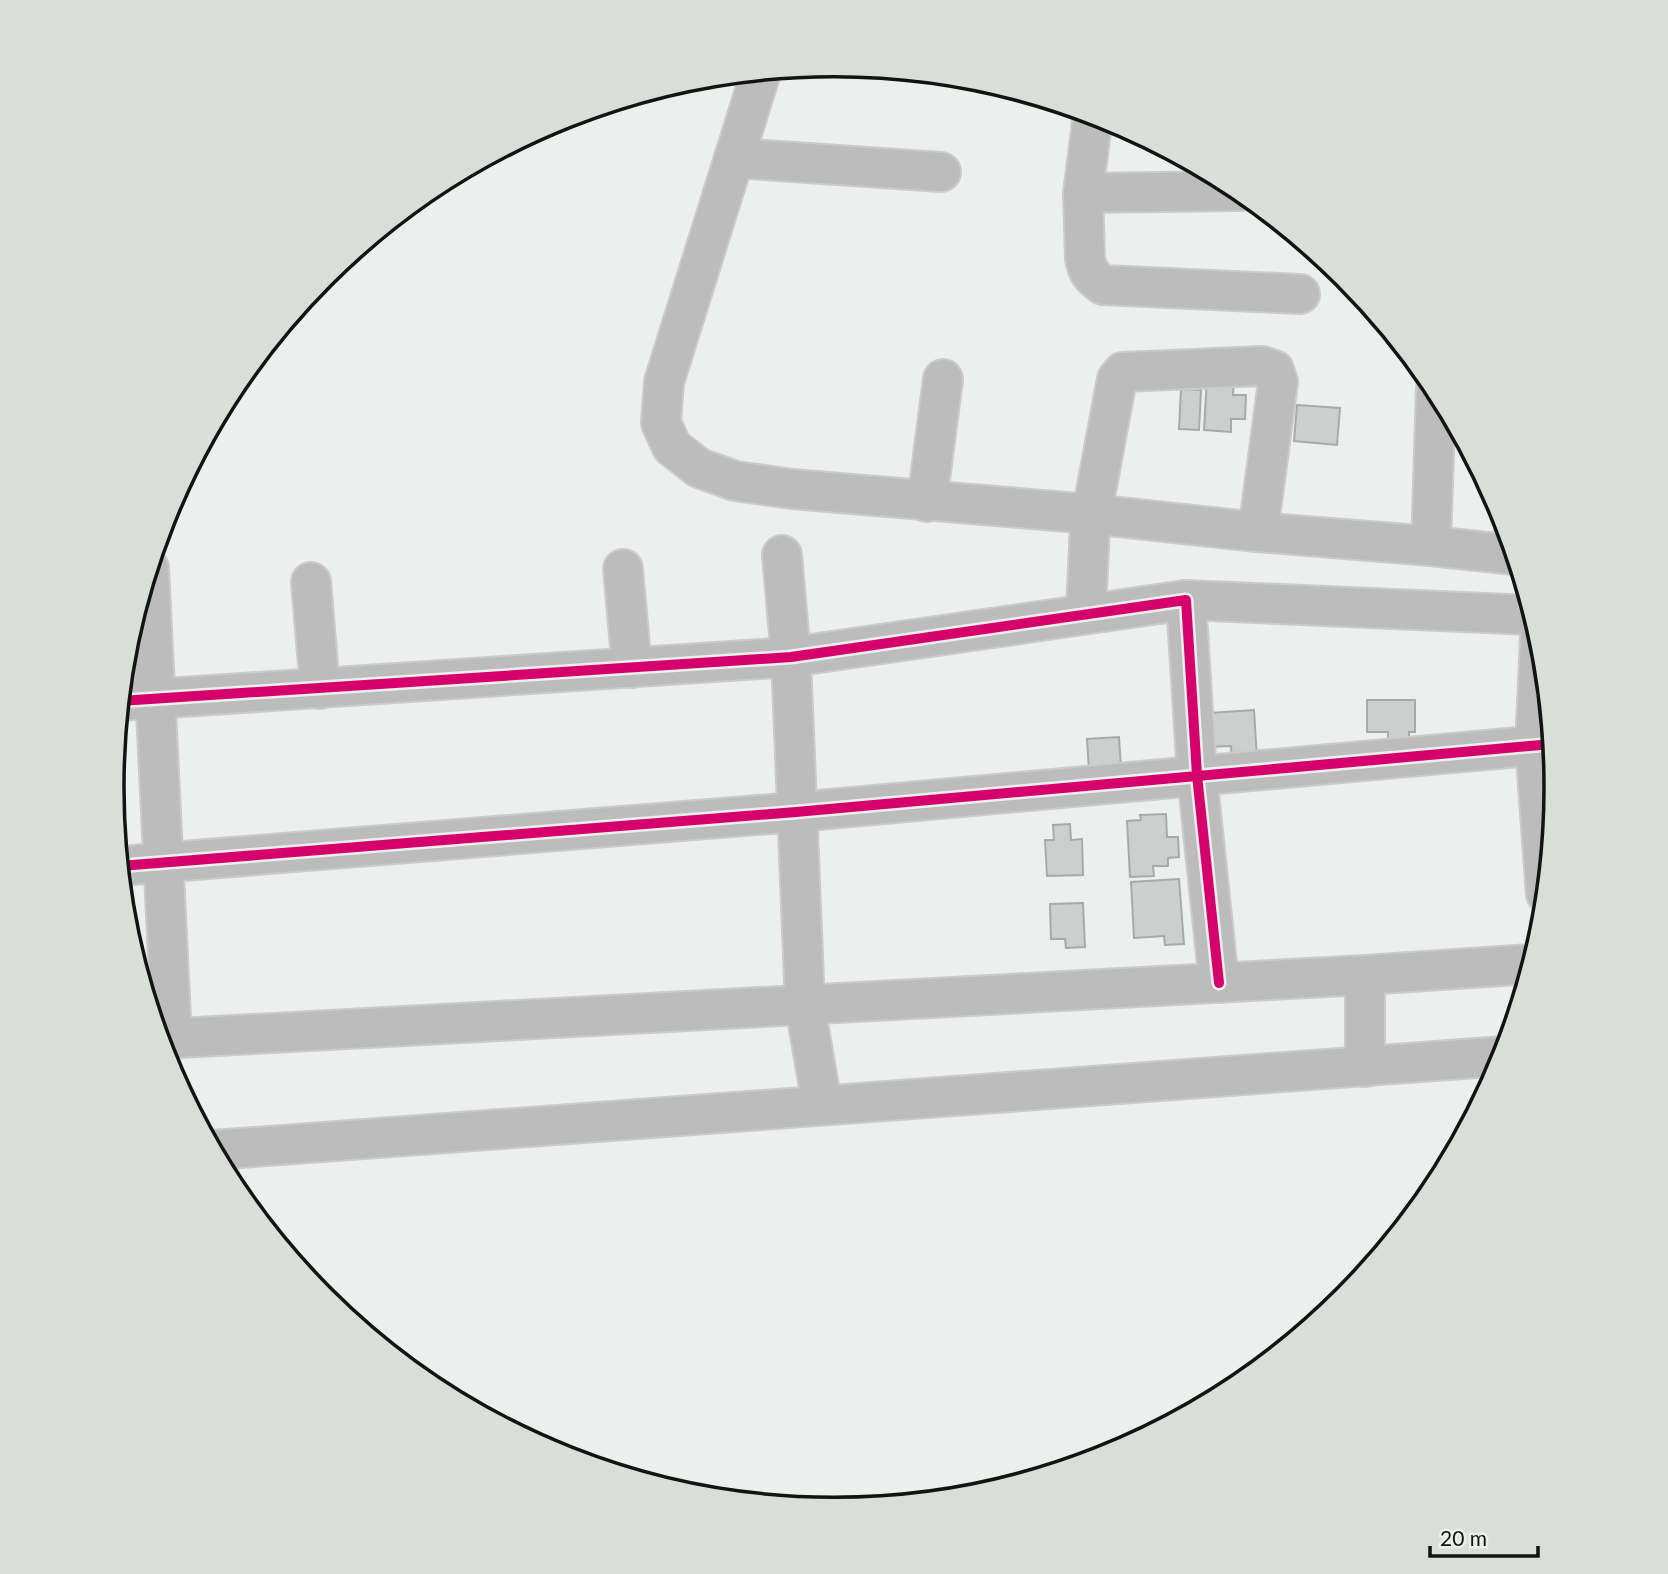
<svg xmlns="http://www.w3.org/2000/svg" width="1668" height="1574" font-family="Lato,sans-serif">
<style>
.building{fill:#cdcfce;stroke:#a8aaa9;stroke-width:2}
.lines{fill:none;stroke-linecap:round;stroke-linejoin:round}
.street-casing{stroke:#cacbca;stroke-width:42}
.street{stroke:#bcbcbc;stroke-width:38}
.cycleway-casing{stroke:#ebf0ec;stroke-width:15}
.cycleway{stroke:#d6006c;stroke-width:10}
.rim{fill:none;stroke:#121412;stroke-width:3.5}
</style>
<rect width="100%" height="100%" fill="#ecefed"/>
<!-- building -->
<g class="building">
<polygon points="1207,378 1234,380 1233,395 1246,395 1245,419 1231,419 1231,432 1204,430"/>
<polygon points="1181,389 1201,390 1199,430 1179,429"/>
<polygon points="1297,405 1340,408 1337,445 1294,441"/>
<polygon points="1495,517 1503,517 1513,549 1494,548"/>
<polygon points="1367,700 1415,700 1415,732 1409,732 1409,742 1388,742 1388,732 1367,732"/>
<polygon points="1254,710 1257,759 1232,761 1231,746 1205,747 1210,713"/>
<polygon points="1119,737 1121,768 1089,770 1087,739"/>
<polygon points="1166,814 1167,837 1178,837 1179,857 1168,858 1168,866 1153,866 1154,876 1130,877 1127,821 1141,820 1140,815"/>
<polygon points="1070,824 1071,840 1082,839 1083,875 1047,876 1045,840 1054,840 1053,825"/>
<polygon points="1179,879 1184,944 1165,945 1164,936 1134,938 1131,882"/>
<polygon points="1083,903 1085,947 1066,948 1065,939 1051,939 1050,904"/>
</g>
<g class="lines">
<defs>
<g id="street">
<polyline points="761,72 664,382 661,423 672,447 699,468 735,481 792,489 1091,514 1258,532 1431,546 1515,555"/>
<path d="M1093,115L1083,193L1085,258C1087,272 1092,277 1103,285L1300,294"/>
<polyline points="734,158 941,172"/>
<polyline points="1083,193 1241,191"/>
<polyline points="927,502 943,379"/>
<polyline points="1431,546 1436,388"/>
<polyline points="782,555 791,657 805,1005 822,1105"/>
<polyline points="149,568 172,1038"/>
<polyline points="623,569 632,668"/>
<polyline points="311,582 320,689"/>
<polyline points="1186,600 1533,615"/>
<polyline points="1086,613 1090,523 1117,379 1123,372 1262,366 1274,370 1278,382 1258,532"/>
<polyline points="1540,638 1535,746 1546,894"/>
<polyline points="120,701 791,657 1186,600 1197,775 1219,983"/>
<polyline points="120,866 796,812 1552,744"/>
<polyline points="1365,975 1365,1067"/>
<polyline points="159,1039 1365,975 1531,964"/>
<polyline points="213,1150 1504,1056"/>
</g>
</defs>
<!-- street casing -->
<use href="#street" class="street-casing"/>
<!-- street -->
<use href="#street" class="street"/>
<defs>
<g id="cycleway">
<polyline points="120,701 791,657 1186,600 1197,775 1219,983"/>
<polyline points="120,866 796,812 1552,744"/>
</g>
</defs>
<!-- cycleway casing -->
<use href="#cycleway" class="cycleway-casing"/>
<!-- cycleway -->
<use href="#cycleway" class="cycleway"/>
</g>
<!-- crop -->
<path d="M0 0H1668V1574H0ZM124 787a710 710 0 1 1 1420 0a710 710 0 1 1-1420 0Z" fill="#dadedb" fill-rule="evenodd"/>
<path class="rim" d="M124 787a710 710 0 1 1 1420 0a710 710 0 1 1-1420 0Z"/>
<!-- scale -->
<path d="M1430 1546v10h108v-10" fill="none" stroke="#121412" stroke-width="3.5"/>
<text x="1440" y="1546" font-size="21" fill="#121412" stroke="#ebf0ec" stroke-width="5" paint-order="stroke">20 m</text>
</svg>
